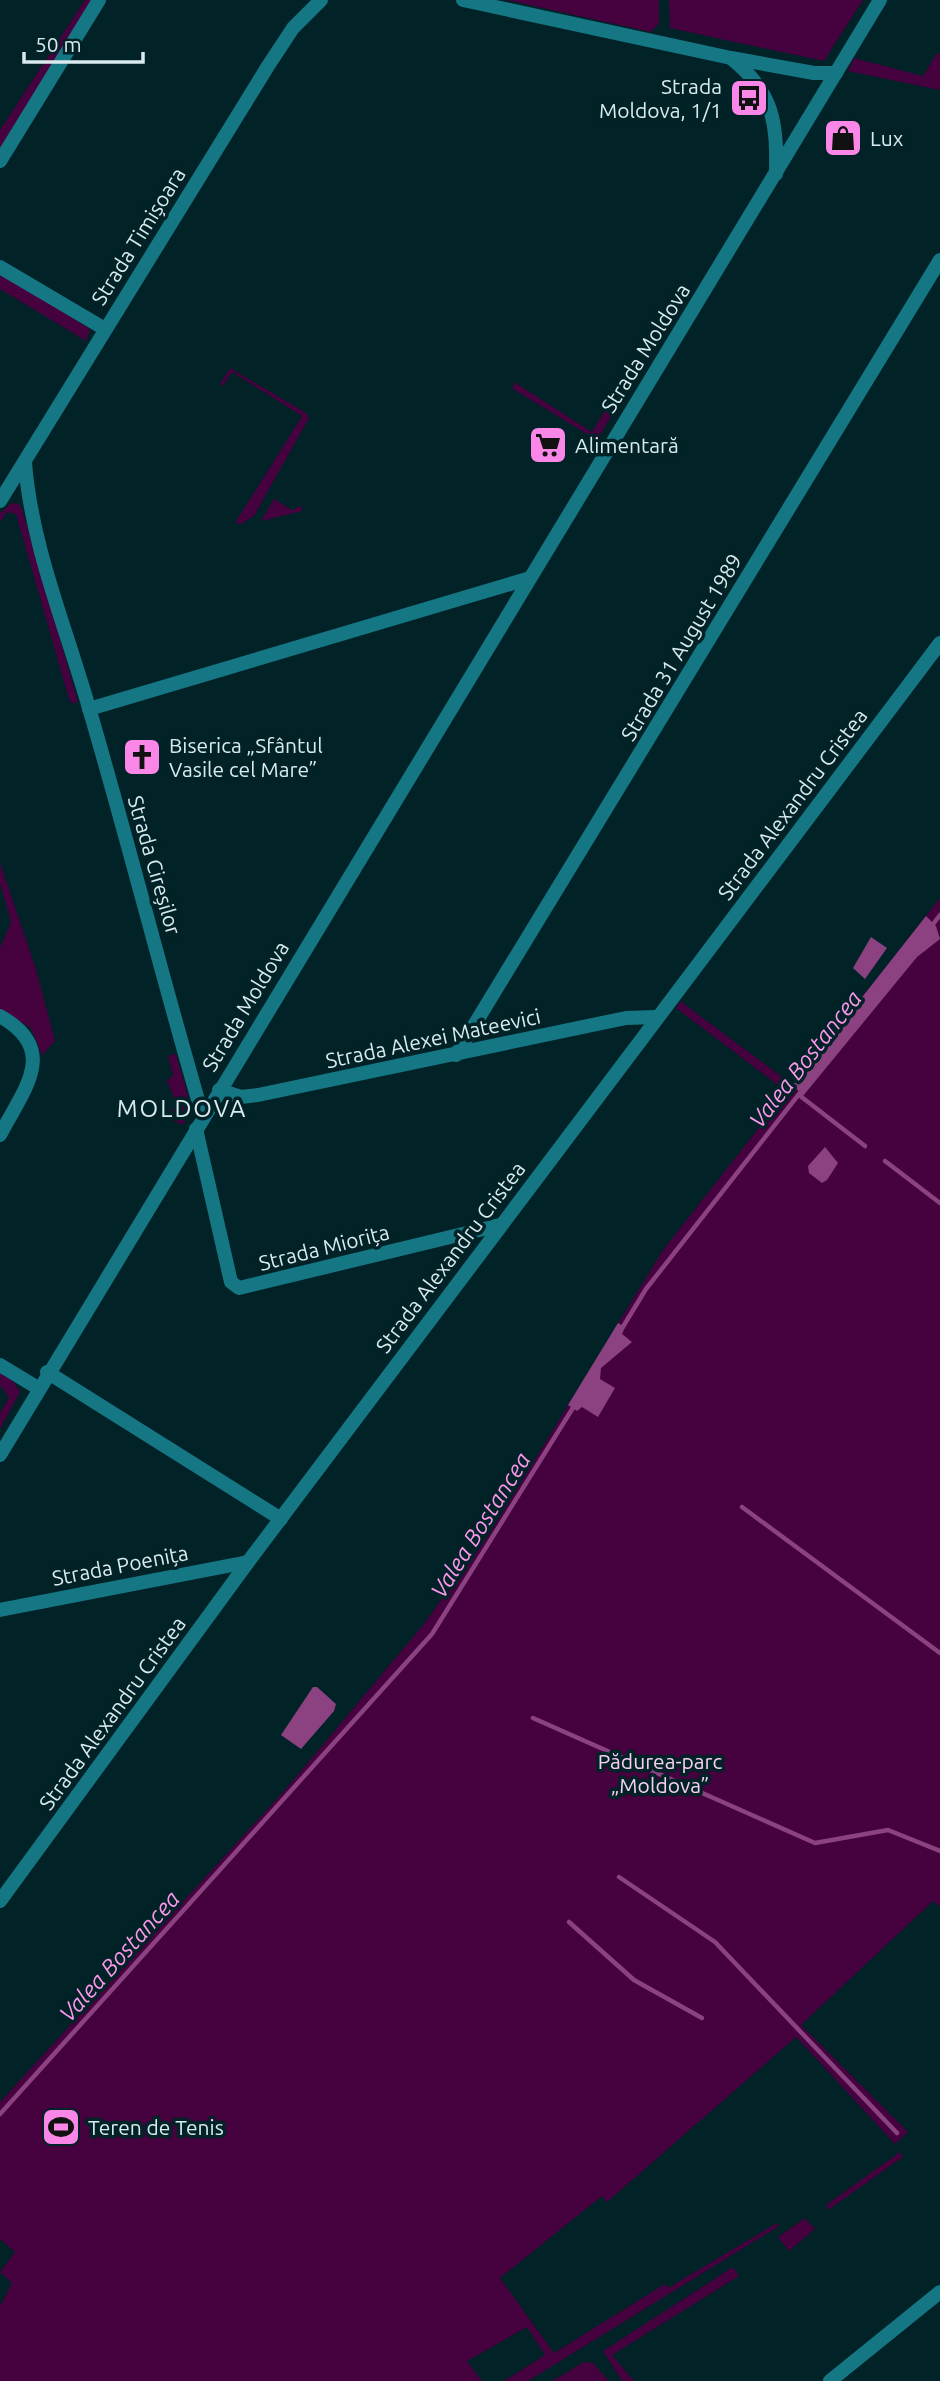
<svg xmlns="http://www.w3.org/2000/svg" width="940" height="2381" font-family="Ubuntu,sans-serif">
<style>
.green{fill:#46013f}
.water{fill:#8c4281}
.lines{fill:none;stroke-linecap:round;stroke-linejoin:round}
.stream{stroke:#8c4281;stroke-width:4.5}
.minor{stroke:#157684;stroke-width:14}
.tertiary{stroke:#157684;stroke-width:14}
.labels{text-anchor:middle;dominant-baseline:central;stroke-width:7;stroke-linejoin:round;paint-order:stroke}
.poi-label{font-size:21px;fill:#d9ebee;stroke:#012227;text-anchor:start}
.street-label{font-size:21px;fill:#d9ebee;stroke:#012227}
.park-label{font-size:21px;fill:#fad0f1;stroke:#012227}
.water-label{font-size:23px;font-style:italic;fill:#fd97eb;stroke:#012227}
.quarter-label{font-size:24px;letter-spacing:2px;fill:#d9ebee;stroke:#012227}
</style>
<rect width="100%" height="100%" fill="#012227"/>
<!-- green -->
<g class="green">
<polygon points="85,0 93,0 0,150 0,130"/>
<polygon points="507,0 659,0 659,23 651,32"/>
<polygon points="669,0 863,0 824,61 670,28"/>
<polygon points="937,53 940,54 940,90 848,71 854,58 923,76"/>
<polygon points="0,273 90,329 86,341 0,289"/>
<polygon points="634,362 641,366 597,440 513,389 514,382 592,432"/>
<polygon points="230,368 306,413 309,418 254,516 241,524 235,523 302,416 232,372 223,386 220,384"/>
<polygon points="274,499 292,510 302,506 302,511 261,521"/>
<polygon points="12,503 19,504 22,509 78,702 71,703 69,699 16,514 7,512 0,522 0,513"/>
<polygon points="0,863 36,969 55,1041 42,1055 31,1028 0,1010 0,948 11,922 0,883"/>
<polygon points="940,898 940,1907 933,1901 801,2025 908,2132 895,2144 796,2037 607,2202 602,2196 500,2278 554,2353 665,2284 668,2288 777,2223 779,2226 528,2381 504,2381 545,2355 527,2327 467,2361 482,2381 0,2381 0,2306 12,2283 0,2272 15,2252 0,2239 0,2102 285,1790 423,1625 490,1533 663,1250 787,1092 676,1008 680,1001 793,1085"/>
<polygon points="176,1054 191,1107 190,1115 182,1125 167,1117 176,1102 167,1081 173,1075 168,1056"/>
<polygon points="0,1371 13,1381 20,1392 0,1429 0,1413 9,1398 0,1385"/>
<polygon points="900,2152 903,2157 828,2210 826,2205"/>
<polygon points="805,2218 815,2229 789,2251 778,2237"/>
<polygon points="733,2267 739,2276 612,2355 634,2381 622,2381 603,2351"/>
<polygon points="584,2362 593,2363 609,2381 552,2381"/>
</g>
<!-- water -->
<g class="water">
<polygon points="926,916 936,926 940,939 917,957 803,1096 793,1085"/>
<polygon points="871,937 887,948 865,979 853,968"/>
<polygon points="825,1147 838,1163 827,1180 822,1183 809,1173 808,1166"/>
<polygon points="618,1323 625,1327 622,1334 632,1342 601,1368 600,1379 615,1388 598,1417 582,1407 577,1411 568,1405"/>
<polygon points="313,1687 317,1687 336,1704 334,1711 301,1749 281,1735"/>
</g>
<g class="lines">
<!-- stream -->
<g class="stream">
<polyline points="930,928 940,915"/>
<polyline points="799,1095 865,1146"/>
<polyline points="885,1161 940,1203"/>
<polyline points="621,1330 646,1289 803,1089"/>
<polyline points="742,1507 940,1653"/>
<polyline points="533,1718 815,1843 888,1830 940,1851"/>
<polyline points="619,1877 715,1942 897,2133"/>
<polyline points="569,1922 634,1980 702,2018"/>
<polyline points="0,2114 432,1634 576,1403"/>
</g>
<!-- minor -->
<g class="minor">
<polyline points="463,0 731,58 814,73 836,73"/>
<path d="M732,59C774,93 777,123 776,174"/>
<polyline points="0,161 99,0"/>
<polyline points="0,267 105,329"/>
<path d="M25,462C31,545 66,627 89,708C129,844 163,981 203,1117"/>
<polyline points="0,501 268,66 293,28 321,0"/>
<polyline points="89,709 527,579"/>
<path d="M0,1016C60,1050 24,1089 0,1135"/>
<polyline points="456,1055 940,260"/>
<polyline points="219,1090 241,1097 258,1095 626,1018 656,1017"/>
<polyline points="196,1129 231,1282 239,1288 500,1225"/>
<polyline points="0,1365 38,1388"/>
<polyline points="47,1372 281,1519"/>
<polyline points="0,1610 248,1562"/>
<polyline points="0,1901 248,1562 940,643"/>
<polyline points="830,2381 940,2292"/>
</g>
<!-- tertiary -->
<polyline class="tertiary" points="0,1455 880,0"/>
</g>
<!-- icons -->
<defs>
<symbol id="bus-square" viewBox="-11 -11 22 22"><rect x="-9" y="-9" width="18" height="18" rx="4" fill="#fa87e7" stroke="#012227"/><path d="M-5-6H5V4H4V6H2V4H-2V6H-4V4H-5ZM-3.5-4V0h7V-4ZM-3.5 1.2v1.5H-2V1.2ZM2 1.2v1.5H3.5V1.2Z" fill="#111"/></symbol>
<symbol id="shop-square" viewBox="-11 -11 22 22"><rect x="-9" y="-9" width="18" height="18" rx="4" fill="#fa87e7" stroke="#012227"/><path d="M-5-2.5h2.3a2.7 3.5 0 0 1 5.4 0H5L5.5 6h-11ZM-1.5-2.5h3a1.5 2.3 0 0 0-3 0Z" fill="#111"/></symbol>
<symbol id="supermarket-square" viewBox="-11 -11 22 22"><rect x="-9" y="-9" width="18" height="18" rx="4" fill="#fa87e7" stroke="#012227"/><path d="M-6-5.5h2.5l.6 2H6L4.5 2H-2.5L-4.4-4H-6ZM-1.5 3.2a1.3 1.3 0 1 0 .1 0ZM3 3.2a1.3 1.3 0 1 0 .1 0Z" fill="#111"/></symbol>
<symbol id="church-square" viewBox="-11 -11 22 22"><rect x="-9" y="-9" width="18" height="18" rx="4" fill="#fa87e7" stroke="#012227"/><path d="M-1.2-6h2.4v3.5h3.3v2.4h-3.3V6h-2.4V-.1h-3.3v-2.4h3.3Z" fill="#111"/></symbol>
<symbol id="stadium-square" viewBox="-11 -11 22 22"><rect x="-9" y="-9" width="18" height="18" rx="4" fill="#fa87e7" stroke="#012227"/><path d="M0-5a6.5 5 0 1 0 0 10a6.5 5 0 1 0 0-10ZM-3.5-1.8h7v3.6h-7Z" fill="#111"/></symbol>
</defs>
<g fill-rule="evenodd">
<use href="#bus-square" x="727" y="76" width="44" height="44"/>
<use href="#shop-square" x="821" y="116" width="44" height="44"/>
<use href="#supermarket-square" x="526" y="423" width="44" height="44"/>
<use href="#church-square" x="120" y="735" width="44" height="44"/>
<use href="#stadium-square" x="39" y="2105" width="44" height="44"/>
</g>
<g class="labels">
<!-- poi labels -->
<g class="poi-label">
<text x="722" y="86" text-anchor="end">Strada<tspan x="722" dy="24">Moldova, 1/1</tspan></text>
<text x="870" y="138">Lux</text>
<text x="575" y="445">Alimentară</text>
<text x="169" y="745">Biserica „Sfântul<tspan x="169" dy="24">Vasile cel Mare”</tspan></text>
<text x="88" y="2127">Teren de Tenis</text>
</g>
<!-- street labels -->
<g class="street-label">
<text transform="translate(138 236) rotate(-58)">Strada Timișoara</text>
<text transform="translate(645 348) rotate(-58)">Strada Moldova</text>
<text transform="translate(681 647) rotate(-59)">Strada 31 August 1989</text>
<text transform="translate(792 804) rotate(-53)">Strada Alexandru Cristea</text>
<text transform="translate(155 865) rotate(74)">Strada Cireșilor</text>
<text transform="translate(245 1006) rotate(-59)">Strada Moldova</text>
<text transform="translate(433 1038) rotate(-12)">Strada Alexei Mateevici</text>
<text transform="translate(324 1247) rotate(-14)">Strada Miorița</text>
<text transform="translate(450 1257) rotate(-53)">Strada Alexandru Cristea</text>
<text transform="translate(120 1565) rotate(-11)">Strada Poenița</text>
<text transform="translate(112 1713) rotate(-54)">Strada Alexandru Cristea</text>
</g>
<!-- park labels -->
<g class="park-label">
<text x="660" y="1761">Pădurea-parc<tspan x="660" dy="24">„Moldova”</tspan></text>
</g>
<!-- water labels -->
<g class="water-label">
<text transform="translate(805 1059) rotate(-52)">Valea Bostancea</text>
<text transform="translate(480 1525) rotate(-58)">Valea Bostancea</text>
<text transform="translate(119 1956) rotate(-48)">Valea Bostancea</text>
</g>
<!-- quarter labels -->
<g class="quarter-label">
<text x="182" y="1108">MOLDOVA</text>
</g>
</g>
<!-- scale -->
<path d="M24 52v10h119v-10" fill="none" stroke="#d9ebee" stroke-width="3.5"/>
<text x="35" y="52" font-size="21" fill="#d9ebee" stroke="#012227" stroke-width="5" paint-order="stroke">50 m</text>
</svg>
